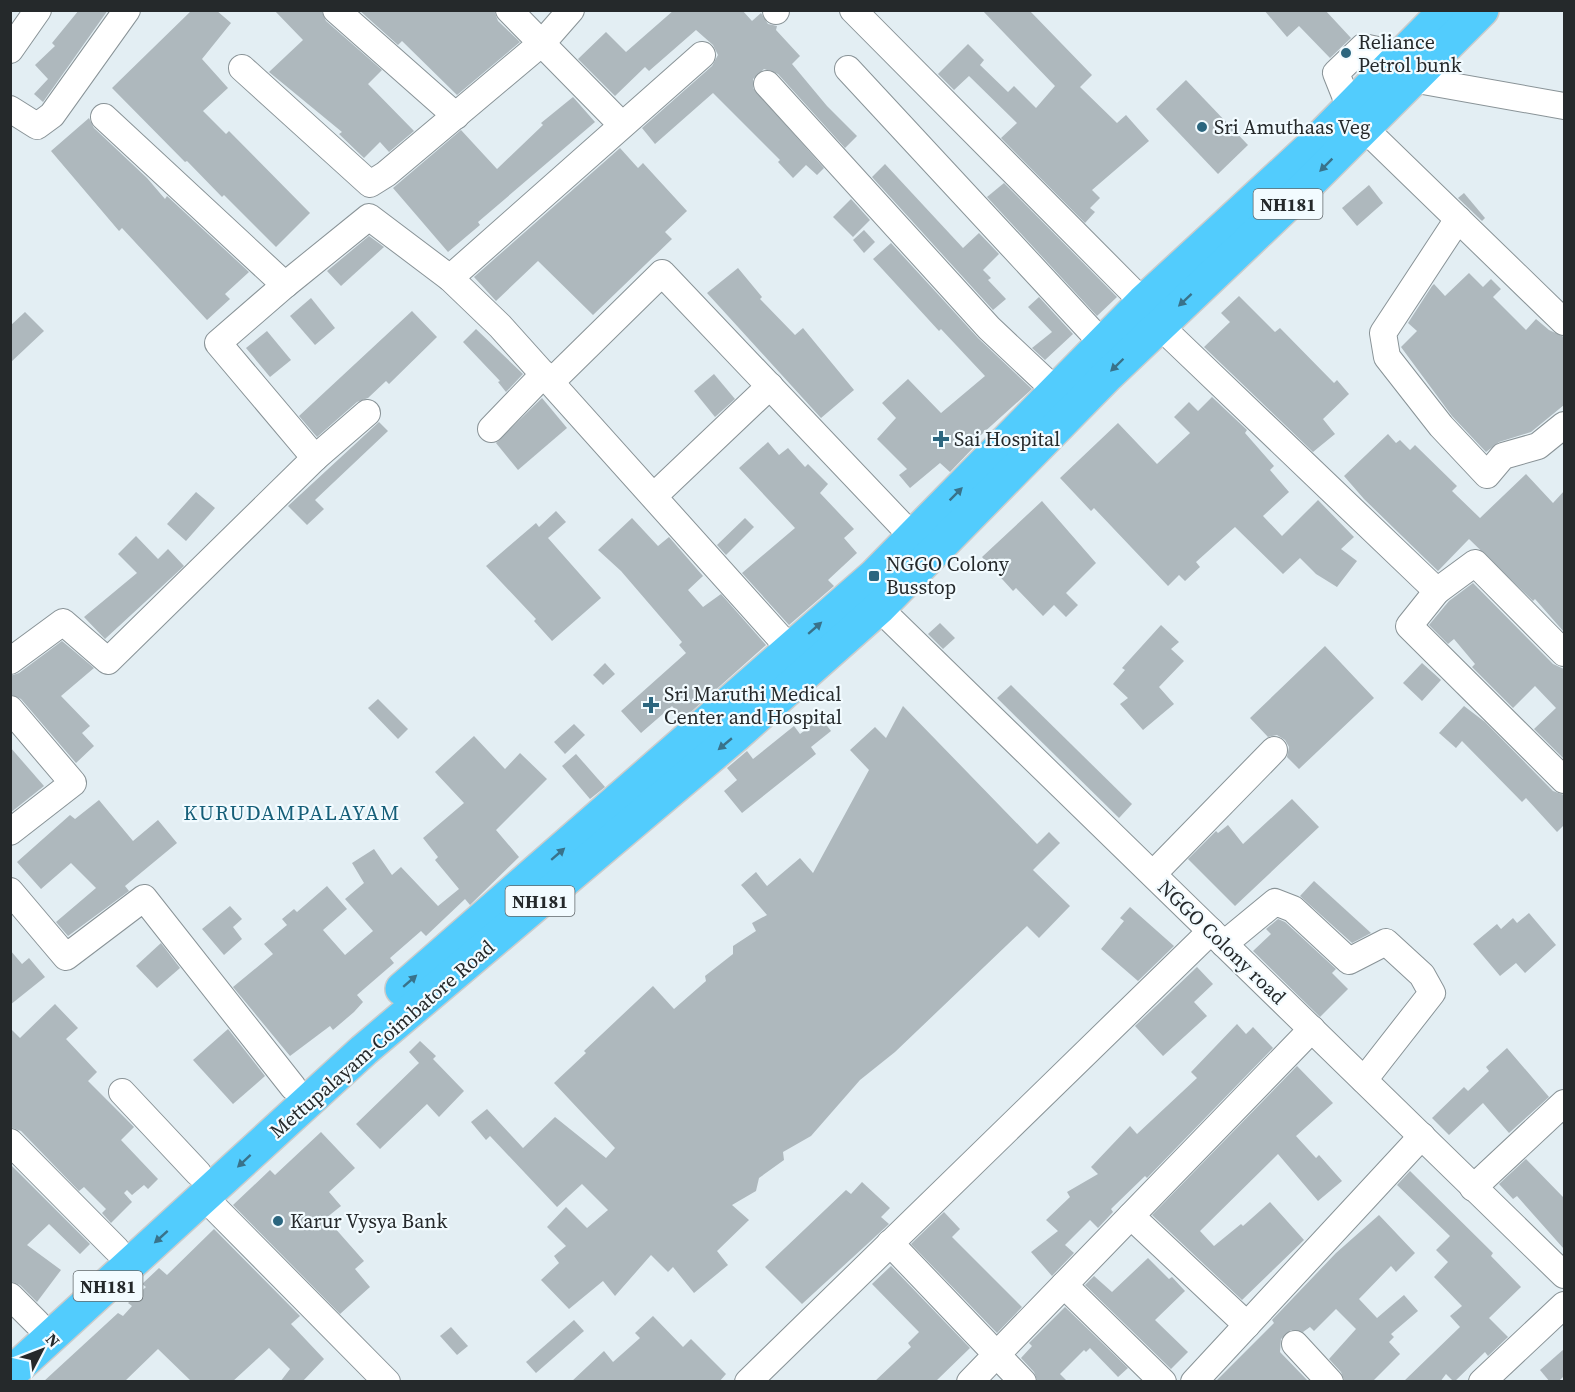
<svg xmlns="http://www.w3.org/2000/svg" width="1575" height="1392" font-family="'Source Serif 4',serif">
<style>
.building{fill:#aeb8bd}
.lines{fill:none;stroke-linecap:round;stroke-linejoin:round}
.minor-casing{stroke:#899397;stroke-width:28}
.highway-casing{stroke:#cbcccc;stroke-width:36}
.minor{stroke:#fff;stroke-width:26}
.highway{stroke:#52ccfd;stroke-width:33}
.oneway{fill:#39728a}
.poi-dot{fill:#2b667f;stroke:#f2fbff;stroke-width:2}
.labels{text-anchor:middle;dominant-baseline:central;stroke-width:4.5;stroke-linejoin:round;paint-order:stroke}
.shield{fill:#f2fbff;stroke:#62686b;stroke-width:1.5}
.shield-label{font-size:18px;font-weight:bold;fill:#25292b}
.poi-label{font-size:20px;fill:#25292b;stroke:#f2fbff;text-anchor:start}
.street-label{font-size:20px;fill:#25292b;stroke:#f2fbff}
.neighbourhood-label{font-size:21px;letter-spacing:1.5px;fill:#155e78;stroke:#f2fbff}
</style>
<rect width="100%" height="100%" fill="#e3eef3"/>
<!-- building -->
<g class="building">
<polygon points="79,10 108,10 43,102 34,94 48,79 35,65 55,46 52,43"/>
<polygon points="192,10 216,10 231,23 202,59 228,88 203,111 226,134 229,131 310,213 276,247 224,195 222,197 187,161 185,162 112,88"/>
<polygon points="274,10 321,10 326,21 382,70 368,84 414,131 389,152 380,142 364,158 339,134 342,132 269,72 303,40"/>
<polygon points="359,10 494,10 498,21 520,42 457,95 402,41 398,45"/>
<polygon points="674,10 742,10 752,21 761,13 768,24 777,26 776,30 800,56 792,64 827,106 857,136 845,148 778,74 764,69 753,79 753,88 824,168 817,175 806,165 793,178 778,162 780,160 713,93 655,144 642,128 712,66 718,55 713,45 696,30 649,71 645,67 615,96 578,59 606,32 626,52"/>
<polygon points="982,10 1029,10 1092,75 1080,87 1117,123 1126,115 1149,141 1092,190 1100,198 1090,208 1095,212 1085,223 1001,138 1017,123 969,76 954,90 938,74 968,44 984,60 980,65 1008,92 1014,86 1036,108 1055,86"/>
<polygon points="1264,10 1325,10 1351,38 1330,58 1299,26 1287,37"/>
<polygon points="1186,80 1248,145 1218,174 1156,109"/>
<polygon points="573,97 595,122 478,222 480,225 448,252 393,188 461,130 497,169 543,125 541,123"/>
<polygon points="89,118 94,128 147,178 165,199 167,196 249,272 225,294 230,299 207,320 122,228 119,231 51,151"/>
<polygon points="620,148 638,168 643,163 687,211 665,232 672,239 593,315 538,261 496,301 474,277"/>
<polygon points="885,164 963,248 979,233 999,254 983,270 991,278 988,280 1006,299 993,310 872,177"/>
<polygon points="1004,183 1117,297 1097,316 987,197"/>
<polygon points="1369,185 1383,203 1357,226 1342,208"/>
<polygon points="1464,193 1485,218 1482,221 1458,198"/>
<polygon points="851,199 870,220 853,237 833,217"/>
<polygon points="864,230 875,242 864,253 853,240"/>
<polygon points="369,236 384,247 341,286 327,271"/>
<polygon points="891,243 978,338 1032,389 971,444 974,447 950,472 940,463 910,488 899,475 907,469 877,439 896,418 882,403 908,379 941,413 985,376 941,329 939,331 873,259"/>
<polygon points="738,268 762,297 760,299 795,335 803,328 854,390 821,418 707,293"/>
<polygon points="1469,273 1483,287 1491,279 1501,289 1493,297 1526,330 1536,319 1549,330 1564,337 1564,405 1531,432 1499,442 1486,452 1452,416 1401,347 1417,331 1408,323 1432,286 1434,284 1445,296"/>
<polygon points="1239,296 1275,332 1280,328 1334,383 1337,380 1349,394 1323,419 1335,434 1313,452 1204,347 1230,322 1221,313"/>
<polygon points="1039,297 1073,334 1045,360 1032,348 1052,332 1028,307"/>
<polygon points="311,298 335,328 315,345 290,316"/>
<polygon points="412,311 437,337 389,384 386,381 368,398 357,402 317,437 299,416"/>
<polygon points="25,312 44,331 10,363 10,326"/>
<polygon points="476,329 523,374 506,392 498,382 500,381 463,342"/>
<polygon points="267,331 291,360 270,377 246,348"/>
<polygon points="714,374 735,399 715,417 694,391"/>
<polygon points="1212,397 1247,430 1245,433 1274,466 1270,470 1289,492 1263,516 1282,536 1318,500 1354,537 1341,549 1357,561 1337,587 1316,574 1300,558 1283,574 1235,527 1196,562 1200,567 1185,581 1179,575 1168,586 1094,508 1091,511 1060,478 1118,423 1157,464 1190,433 1174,417 1189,402 1198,411"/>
<polygon points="542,398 567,428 518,470 496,443"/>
<polygon points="379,422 388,431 315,500 324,509 307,525 288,506"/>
<polygon points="1388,434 1396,443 1400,440 1410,450 1415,445 1457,486 1452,491 1480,518 1526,474 1553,503 1564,491 1564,632 1535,599 1533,601 1469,539 1438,571 1364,499 1344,476"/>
<polygon points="768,442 779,455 788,448 805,467 808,464 828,484 820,493 854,529 844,538 857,553 828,580 834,586 789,625 742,573 795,528 739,468"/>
<polygon points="196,492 215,508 186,541 167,524"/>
<polygon points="1042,501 1096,563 1066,593 1078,605 1066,617 1054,605 1043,616 1016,588 1013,591 982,557"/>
<polygon points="556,511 566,522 548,538 601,598 552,641 534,621 536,619 486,566 536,523 539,527"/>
<polygon points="632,518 658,546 669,537 703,576 688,590 703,607 721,594 766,645 683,719 672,706 641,733 621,711 686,653 679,645 682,642 621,571 598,550"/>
<polygon points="745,518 754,527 726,555 717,545"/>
<polygon points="136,536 158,559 168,549 184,566 105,639 84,617 137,573 118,554"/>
<polygon points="1473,583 1553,664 1564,669 1564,759 1534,729 1556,708 1535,686 1513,708 1472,667 1475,664 1454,639 1448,644 1429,625 1449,601"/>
<polygon points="940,623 955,638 943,649 928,634"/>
<polygon points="1161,625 1179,642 1171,649 1184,661 1159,687 1174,704 1143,730 1120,704 1128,698 1113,684 1125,670 1122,668"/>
<polygon points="62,641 94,668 61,696 90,726 82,733 94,746 76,763 21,699 10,694 10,676 19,673"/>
<polygon points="1325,646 1374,698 1299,769 1287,757 1289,747 1285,740 1277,735 1268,737 1250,718"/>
<polygon points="605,663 615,674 603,685 593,675"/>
<polygon points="1422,663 1441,680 1422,701 1403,683"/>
<polygon points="1011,685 1132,804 1119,818 997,698"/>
<polygon points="378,699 408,729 398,739 368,708"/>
<polygon points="903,706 1037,844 1049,832 1060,843 1033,870 1070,906 1039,938 1027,926 895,1052 860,1080 811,1136 783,1152 784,1160 759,1178 756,1191 732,1205 749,1220 717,1251 728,1265 694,1293 673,1267 668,1272 651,1255 615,1296 603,1281 569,1309 541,1280 559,1263 554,1256 566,1246 547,1227 566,1207 587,1228 608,1210 582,1184 557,1207 490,1136 486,1140 471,1122 487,1109 523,1148 555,1117 606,1158 615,1148 554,1083 586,1053 584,1051 653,986 674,1009 706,981 705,976 733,954 733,946 756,931 752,923 767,915 741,885 756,872 767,886 800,858 813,873 869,770 850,750 875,727 886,738"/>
<polygon points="1464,706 1485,722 1553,791 1564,795 1564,825 1557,832 1526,798 1522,802 1462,741 1456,748 1439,733"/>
<polygon points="821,718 831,731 811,747 816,754 742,813 724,791 737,780 727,768 747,751 753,759 794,726 800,734"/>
<polygon points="574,724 585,735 565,754 554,742"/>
<polygon points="474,736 505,769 520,753 547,779 496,830 519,857 470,905 465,899 426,936 421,931 390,958 394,963 357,995 363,1002 354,1012 333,1030 330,1026 290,1056 233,987 273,954 264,944 287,925 282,919 294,909 297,912 327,886 347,909 323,930 345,955 373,931 345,899 364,883 352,863 374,849 392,875 401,867 438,906 459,889 435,860 438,857 423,838 464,803 435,772"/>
<polygon points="10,747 44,786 10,813"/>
<polygon points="576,754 605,787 590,799 562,766"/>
<polygon points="1292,799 1319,827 1235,906 1188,859 1216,831 1218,833 1228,825 1243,844"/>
<polygon points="99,800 133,841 158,820 177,843 125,886 129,891 68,936 56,922 96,888 71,863 41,889 17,862 70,815 75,819"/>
<polygon points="1314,881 1371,933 1352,943 1300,896"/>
<polygon points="230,906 242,919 233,927 242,939 224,955 202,929"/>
<polygon points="1130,907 1174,946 1138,981 1101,949 1124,921 1120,918"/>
<polygon points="1529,913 1556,945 1525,973 1516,963 1500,976 1473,944 1497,924 1501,929 1513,918 1517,923"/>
<polygon points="1278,919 1285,922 1336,969 1332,973 1348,989 1320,1017 1253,951 1271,934 1266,929"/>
<polygon points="161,943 180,968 157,988 136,966"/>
<polygon points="10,950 22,964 29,958 45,977 10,1005"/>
<polygon points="1197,967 1213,984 1194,1002 1207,1016 1163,1056 1135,1026"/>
<polygon points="55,1004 78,1028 66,1039 97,1072 88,1081 134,1127 121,1140 158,1179 148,1189 144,1185 132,1195 127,1190 124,1193 132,1202 111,1223 102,1213 106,1209 84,1187 79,1191 21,1131 10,1127 10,1028 20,1038"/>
<polygon points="1237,1024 1246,1034 1253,1027 1273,1048 1147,1178 1145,1176 1111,1209 1113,1212 1098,1228 1090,1220 1065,1245 1074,1253 1052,1276 1031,1252 1058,1231 1046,1220 1070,1197 1067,1192 1098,1174 1091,1167 1130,1126 1137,1134 1197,1078 1191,1072"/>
<polygon points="228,1029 265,1076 233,1104 193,1060"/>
<polygon points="420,1041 436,1056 433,1059 464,1091 439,1117 427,1104 380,1149 356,1124 419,1063 409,1052"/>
<polygon points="1507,1048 1549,1097 1509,1133 1483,1103 1449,1135 1432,1118 1464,1087 1468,1091 1489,1071 1486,1067"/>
<polygon points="1297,1066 1333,1103 1296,1136 1316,1158 1319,1155 1342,1181 1318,1201 1278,1154 1200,1231 1214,1246 1241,1224 1243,1226 1270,1202 1304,1240 1242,1300 1152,1215"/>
<polygon points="321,1132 355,1168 329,1192 341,1206 326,1218 364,1261 355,1269 370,1287 340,1314 233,1205 270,1170 275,1175"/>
<polygon points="1526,1159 1564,1198 1564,1249 1517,1196 1513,1199 1499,1184"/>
<polygon points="10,1164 90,1244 80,1254 49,1224 27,1245 61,1270 37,1302 20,1285 10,1281"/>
<polygon points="1410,1171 1493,1253 1491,1256 1521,1287 1489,1318 1508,1337 1488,1356 1485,1352 1454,1382 1446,1374 1440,1382 1403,1382 1460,1327 1450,1316 1462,1306 1434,1277 1448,1262 1436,1250 1450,1236 1397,1185"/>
<polygon points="862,1182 890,1208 881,1217 889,1224 802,1304 765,1267 846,1190 851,1194"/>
<polygon points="944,1212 960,1229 952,1237 1022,1307 997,1333 911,1244"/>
<polygon points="1379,1215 1415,1253 1396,1272 1391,1266 1359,1299 1377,1318 1404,1295 1418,1311 1391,1334 1394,1337 1389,1342 1400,1354 1372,1382 1345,1382 1341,1372 1329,1359 1356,1329 1336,1309 1314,1331 1310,1327 1303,1332 1291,1330 1281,1339 1280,1352 1309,1382 1215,1382 1274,1323 1272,1320 1336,1253"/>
<polygon points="214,1229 300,1316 291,1324 324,1359 302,1382 280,1382 290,1369 269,1348 232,1382 191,1381 158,1349 124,1382 43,1382 118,1313 123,1316 132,1306 128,1303 146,1287 142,1284 159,1268 167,1275"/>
<polygon points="1148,1258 1169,1279 1172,1277 1185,1291 1155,1320 1188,1352 1171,1369 1085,1285 1094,1276 1112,1292"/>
<polygon points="891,1266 970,1348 935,1382 874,1382 911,1347 908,1343 919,1332 872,1284"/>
<polygon points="1065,1307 1128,1368 1118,1377 1090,1348 1086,1352 1084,1350 1060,1374 1068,1382 1038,1382 1034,1372 1021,1358 1032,1346 1029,1343"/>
<polygon points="653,1316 683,1347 691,1339 726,1374 719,1382 571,1382 604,1351 613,1362 640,1338 635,1333"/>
<polygon points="574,1320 584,1331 536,1373 526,1362"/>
<polygon points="451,1327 468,1346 457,1355 440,1336"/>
<polygon points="1564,1349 1564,1376 1558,1382 1550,1382 1540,1370"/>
</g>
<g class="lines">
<defs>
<g id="minor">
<polyline points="336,10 456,116"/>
<polyline points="509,10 622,125"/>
<polyline points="776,10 776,11"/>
<polyline points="853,10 1143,302"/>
<polyline points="10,50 38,10"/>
<polyline points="242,68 370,184 386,174 543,42 571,10"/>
<polyline points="848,69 1104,345"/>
<polyline points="1412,79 1564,106"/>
<polyline points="767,84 989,328 1057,392"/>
<polyline points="1350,108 1336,73 1363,47 1387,52 1398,59"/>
<polyline points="10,109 37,126 52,115 127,10"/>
<polyline points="104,117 285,285 369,217 450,278 500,326 791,650"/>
<polyline points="1364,128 1564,322"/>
<polyline points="1458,219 1383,333 1387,357 1441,426 1487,475 1503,456 1538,446 1564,425"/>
<polyline points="450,278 702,55"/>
<polyline points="285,285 218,343 315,458"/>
<polyline points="1159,325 1437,591"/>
<polyline points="551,382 662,273 913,537"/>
<polyline points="491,429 544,374"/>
<polyline points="654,496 770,386"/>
<polyline points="879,608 1564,1275"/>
<polyline points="1564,653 1475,563 1437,591 1409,626 1564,780"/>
<polyline points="10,661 63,622 108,661 315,458 367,413"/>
<polyline points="10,709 73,783 10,832"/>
<polyline points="1153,874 1274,750"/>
<polyline points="10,891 66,957 144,898 293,1087"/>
<polyline points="1224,944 1275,902 1293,909 1349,961 1386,942 1422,975 1432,993 1364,1080"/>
<polyline points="122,1092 198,1173"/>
<polyline points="10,1142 116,1249"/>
<polyline points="1473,1188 1564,1103"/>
<polyline points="205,1198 387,1382"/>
<polyline points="1131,1216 1247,1325"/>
<polyline points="890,1243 1023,1382"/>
<polyline points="1064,1285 1163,1382"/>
<polyline points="10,1296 37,1323"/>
<polyline points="1295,1344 1330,1382"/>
<polyline points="748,1382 1211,931"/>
<polyline points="970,1382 1312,1029"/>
<polyline points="1194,1382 1422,1136"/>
<polyline points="1482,1382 1564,1305"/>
</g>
<g id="highway">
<polyline points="402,989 874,576 1143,302 1310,148 1446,10"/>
<polyline points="10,1374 364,1050 735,736 879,608 1108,375 1292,200 1482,10"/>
</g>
</defs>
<!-- minor casing -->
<use href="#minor" class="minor-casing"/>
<!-- highway casing -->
<use href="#highway" class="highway-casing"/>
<!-- minor -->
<use href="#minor" class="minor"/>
<!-- highway -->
<use href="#highway" class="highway"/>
</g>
<!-- one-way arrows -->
<defs><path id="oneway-solid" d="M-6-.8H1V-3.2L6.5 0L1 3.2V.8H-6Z" transform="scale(1.5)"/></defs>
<g class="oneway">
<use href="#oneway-solid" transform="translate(1326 165) rotate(135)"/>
<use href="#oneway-solid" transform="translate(1185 300) rotate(137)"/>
<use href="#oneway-solid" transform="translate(1117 365) rotate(136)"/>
<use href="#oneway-solid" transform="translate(956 494) rotate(-45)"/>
<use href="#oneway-solid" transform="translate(815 628) rotate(-41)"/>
<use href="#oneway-solid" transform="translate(725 744) rotate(140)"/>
<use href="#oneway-solid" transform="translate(558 854) rotate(-41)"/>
<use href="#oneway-solid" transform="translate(410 981) rotate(-41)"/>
<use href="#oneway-solid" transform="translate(244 1161) rotate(137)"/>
<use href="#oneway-solid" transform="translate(161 1237) rotate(138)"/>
</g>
<!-- markers -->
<g class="poi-dot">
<circle cx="1346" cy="53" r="6"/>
<circle cx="1202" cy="127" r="6"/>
<path d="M938 430h6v6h6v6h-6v6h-6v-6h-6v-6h6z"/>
<rect x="868" y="570" width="12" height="12" rx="3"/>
<path d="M648 696h6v6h6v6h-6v6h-6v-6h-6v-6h6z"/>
<circle cx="278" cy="1221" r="6"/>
</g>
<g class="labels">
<!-- shield labels -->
<g class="shield">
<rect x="1253.5" y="189" width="69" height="30" rx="4.5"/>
<rect x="505.5" y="886" width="69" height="30" rx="4.5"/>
<rect x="73.5" y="1271" width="69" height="30" rx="4.5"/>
</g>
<g class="shield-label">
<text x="1288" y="204">NH181</text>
<text x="540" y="901">NH181</text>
<text x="108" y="1286">NH181</text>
</g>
<!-- poi labels -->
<g class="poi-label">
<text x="1358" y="42">Reliance<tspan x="1358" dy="23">Petrol bunk</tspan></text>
<text x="1214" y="127">Sri Amuthaas Veg</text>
<text x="954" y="439">Sai Hospital</text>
<text x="886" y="564">NGGO Colony<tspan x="886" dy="23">Busstop</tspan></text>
<text x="664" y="694">Sri Maruthi Medical<tspan x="664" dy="23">Center and Hospital</tspan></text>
<text x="290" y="1221">Karur Vysya Bank</text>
</g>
<!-- street labels -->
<g class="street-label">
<text transform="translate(1222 942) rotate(44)">NGGO Colony road</text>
<text transform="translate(382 1039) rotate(-41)">Mettupalayam-Coimbatore Road</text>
</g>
<!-- neighbourhood labels -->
<g class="neighbourhood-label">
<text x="292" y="812">KURUDAMPALAYAM</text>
</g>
</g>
<!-- border -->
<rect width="1575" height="1392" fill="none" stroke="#25292b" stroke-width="24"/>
<!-- north arrow -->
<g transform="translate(42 1350) rotate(48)" stroke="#f2fbff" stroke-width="4.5" paint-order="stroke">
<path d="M0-4.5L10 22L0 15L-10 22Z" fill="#25292b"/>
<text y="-9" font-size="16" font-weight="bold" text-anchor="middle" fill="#25292b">N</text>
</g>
</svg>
